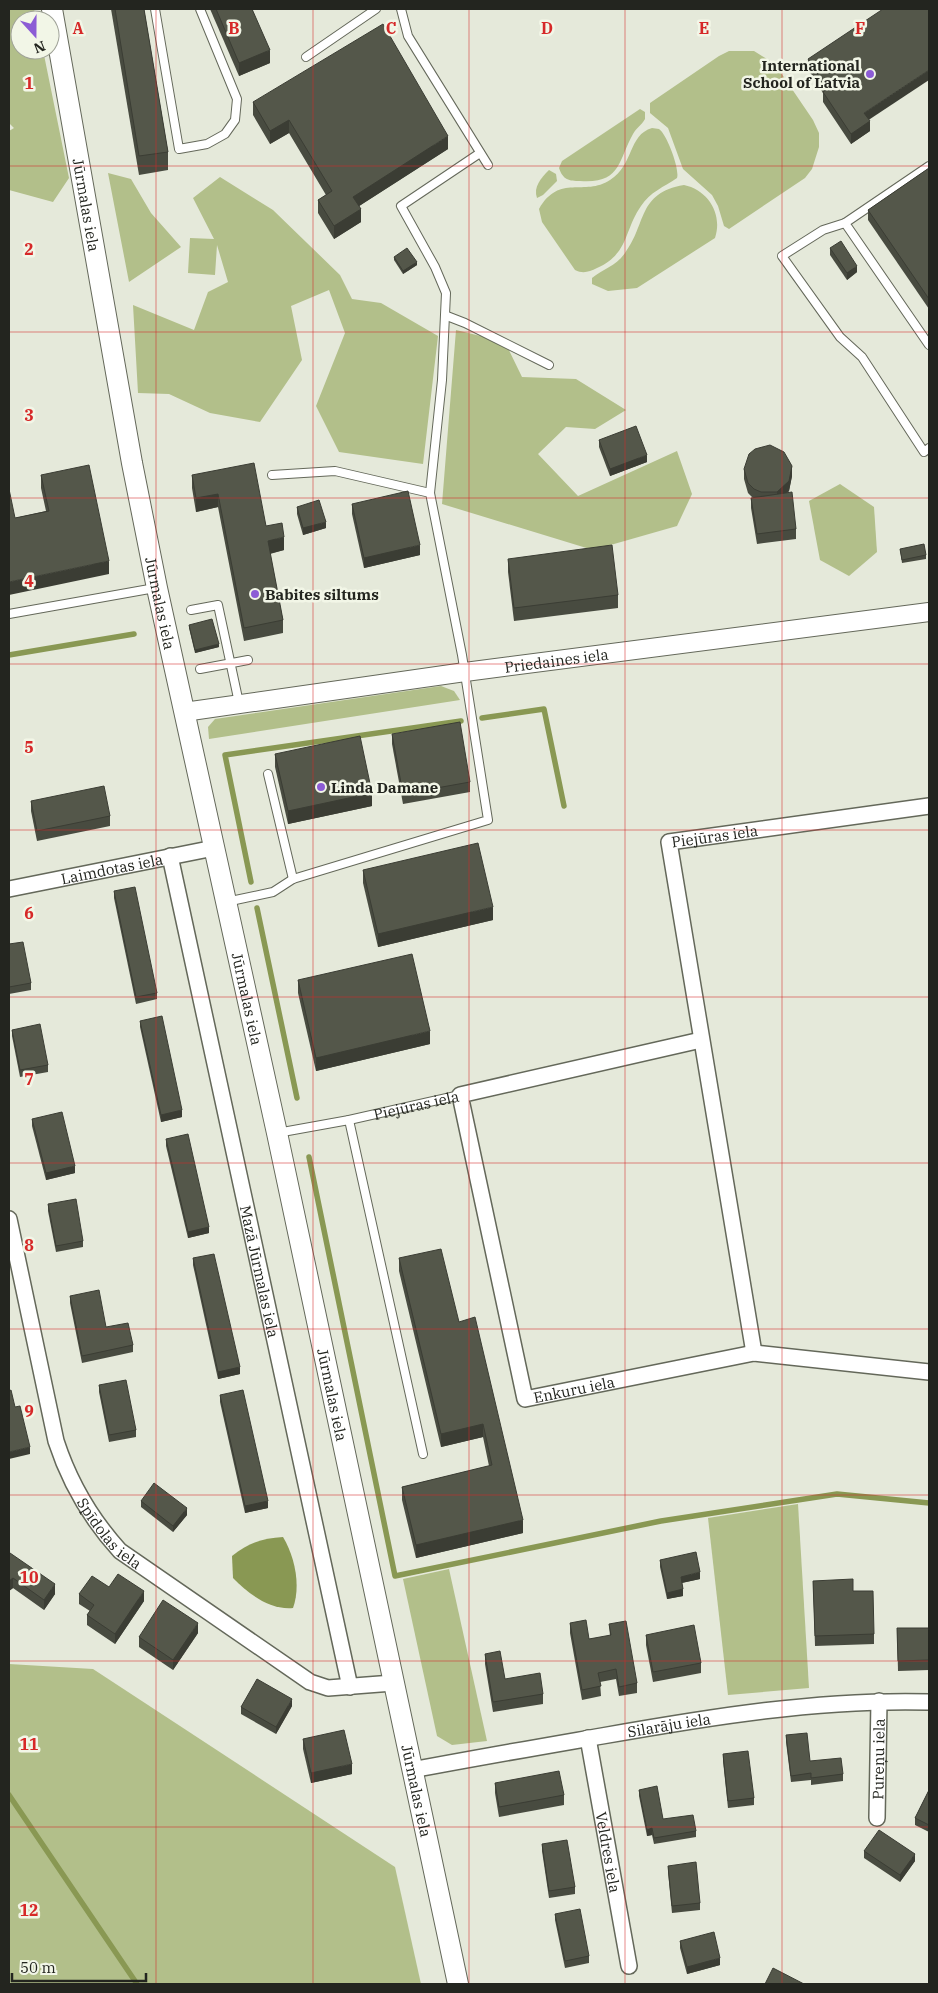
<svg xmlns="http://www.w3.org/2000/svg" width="938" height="1993" font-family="'IBM Plex Serif',serif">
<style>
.green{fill:#b2bf8a}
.water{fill:#899853}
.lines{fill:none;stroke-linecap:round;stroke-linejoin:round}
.stream{stroke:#899853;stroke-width:5.5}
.service-casing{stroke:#64685a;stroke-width:10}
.minor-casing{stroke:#64685a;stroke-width:18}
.tertiary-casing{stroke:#64685a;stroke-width:20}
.secondary-casing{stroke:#64685a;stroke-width:22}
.service{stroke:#fff;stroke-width:8}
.minor{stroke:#fff;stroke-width:15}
.tertiary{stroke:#fff;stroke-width:18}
.secondary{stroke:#fff;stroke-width:20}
.wall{fill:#484b40}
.shaded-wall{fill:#3b3d34}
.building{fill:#54574a;stroke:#3b3d34}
.grid{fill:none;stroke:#d62828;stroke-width:1;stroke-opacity:0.55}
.poi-dot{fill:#8c5cd5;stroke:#f2f6e7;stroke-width:2}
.labels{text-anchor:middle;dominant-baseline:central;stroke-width:5;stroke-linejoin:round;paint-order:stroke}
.poi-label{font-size:15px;font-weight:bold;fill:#23251f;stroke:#f2f6e7;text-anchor:start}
.street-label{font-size:15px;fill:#23251f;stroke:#f2f6e7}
.grid-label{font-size:16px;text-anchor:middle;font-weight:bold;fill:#d62828;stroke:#f2f6e7;stroke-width:5;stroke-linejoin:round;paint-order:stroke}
</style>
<rect width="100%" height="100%" fill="#e5e9da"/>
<!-- green -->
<g class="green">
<polygon points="9,9 34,9 37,20 20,20 20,50 43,50 69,178 53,202 9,190 9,131 14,128 9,123"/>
<polygon points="729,51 754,51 775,64 813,120 819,133 819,147 812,169 805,178 729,229 724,226 718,206 712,195 683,169 668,128 650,113 650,103 719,56"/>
<path d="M640,109L645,112V119C642,125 636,128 633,134C618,161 621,184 580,181C569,181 563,180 559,168L562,161Z"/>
<path d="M652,128L659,129C667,134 680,170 677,178C664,187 650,192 641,206C624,230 629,254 597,268C589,272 583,274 575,270L542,222L539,209C560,173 584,197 610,180C634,165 628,135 652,128Z"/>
<path d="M549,170L556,174L557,181L543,195L537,198C533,187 541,178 549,170Z"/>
<polygon points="108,173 131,179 151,213 181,247 129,282"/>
<polygon points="220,177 273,210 340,275 352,299 381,303 438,336 423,464 339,452 316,406 345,333 329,290 291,306 302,360 260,422 210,413 169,394 138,393 133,305 194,330 208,292 228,282 217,245 215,275 188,273 190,238 214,239 193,198"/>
<path d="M684,185C708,190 723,214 715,238L637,288L608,291L592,284V278C603,269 616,266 625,253C647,224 637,193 684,185Z"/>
<polygon points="456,330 505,342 522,377 576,379 626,410 595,429 566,427 538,454 578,496 677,451 692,494 677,526 593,550 442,504"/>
<polygon points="840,484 874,507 877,552 849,576 820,560 809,501"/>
<polygon points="441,686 454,691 460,700 209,739 208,727 215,719"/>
<polygon points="798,1504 809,1688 728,1695 708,1518"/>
<polygon points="449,1569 487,1741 452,1745 437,1736 403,1579"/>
<polygon points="9,1664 93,1669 395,1867 421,1984 9,1984"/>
</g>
<!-- water -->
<path class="water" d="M283,1537C295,1557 301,1586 293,1608C269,1610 249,1594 233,1578L232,1556C248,1543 263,1538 283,1537Z"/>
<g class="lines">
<!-- stream -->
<g class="stream">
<polyline points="9,655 134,634"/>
<polyline points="482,718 544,709 564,806"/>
<polyline points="251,882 225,755 461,721"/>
<polyline points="257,908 297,1098"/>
<polyline points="309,1157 395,1576 661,1521 837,1494 929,1503"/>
<polyline points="9,1795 137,1984"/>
</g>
<defs>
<g id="service">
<polyline points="155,9 179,149 207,144 225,134 235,120 237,99 200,9"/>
<polyline points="401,9 408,36 488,165"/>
<polyline points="306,57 376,9"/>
<polyline points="929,166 845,223 929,345"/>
<polyline points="845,223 823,230 782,256 840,337 862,357 924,452 929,448"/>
<polyline points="447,316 465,323 549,365"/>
<polyline points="430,493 442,380 446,293 435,267 401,206 480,153"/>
<polyline points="191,610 218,605 239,703"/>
<polyline points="9,614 155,588"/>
<polyline points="200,669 248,660"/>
<polyline points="268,774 293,879"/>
<polyline points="226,902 273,892 293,879 488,820 462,655 430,493 335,471 272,475"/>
<polyline points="349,1120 423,1454"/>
<path id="s1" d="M277,1133L349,1120L460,1095"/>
</g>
<g id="minor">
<path id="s2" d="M170,856L350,1687"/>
<path id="s3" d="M9,889L214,848"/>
<path id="s4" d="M701,1040L460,1095L525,1399L754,1353L929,1372"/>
<path id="s5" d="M9,1219L56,1441C70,1484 90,1518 120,1551L310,1682L328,1688L393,1683"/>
<path id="s6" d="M754,1353L669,842L929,806"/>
<path id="s7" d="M588,1738L629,1966"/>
<path id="s8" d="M412,1770C475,1758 539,1747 602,1736C710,1717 819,1699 929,1702"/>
<path id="s9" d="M877,1818L879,1701"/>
</g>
<g id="tertiary">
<path id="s10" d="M184,712L465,672L929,612"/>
</g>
<g id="secondary">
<path id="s11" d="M52,9L132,463L157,588L277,1133L458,1984"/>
</g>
</defs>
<!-- service casing -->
<use href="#service" class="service-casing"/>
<!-- minor casing -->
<use href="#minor" class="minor-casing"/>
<!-- tertiary casing -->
<use href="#tertiary" class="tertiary-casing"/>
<!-- secondary casing -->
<use href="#secondary" class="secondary-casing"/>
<!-- service -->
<use href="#service" class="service"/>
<!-- minor -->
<use href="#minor" class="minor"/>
<!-- tertiary -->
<use href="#tertiary" class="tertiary"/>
<!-- secondary -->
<use href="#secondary" class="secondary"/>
</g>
<!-- wall -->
<g class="wall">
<polygon points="111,9 144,9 168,152 168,170 139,175"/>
<polygon points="210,9 252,9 270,63 239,76"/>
<polygon points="808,59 869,120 870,131 851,144 823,102 823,93 808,69"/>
<polygon points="253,102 448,149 359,206 361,222 334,239 318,213 318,200 326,195 289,133 270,144 253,115"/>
<polygon points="929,168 929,309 868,220 868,210"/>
<polygon points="830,248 857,272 847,280 830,255"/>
<polygon points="394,257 417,265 403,274 394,260"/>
<polygon points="599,440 647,462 610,476 599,447"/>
<polygon points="744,469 792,476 789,491 787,493 796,529 796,539 757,544 751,508 751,498 753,498 748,493 744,479"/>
<polygon points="41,475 109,574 15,518 46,511 41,488"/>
<polygon points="192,475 266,526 284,550 270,554 283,620 283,633 244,641 218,507 196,512 192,488"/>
<polygon points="352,504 420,555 364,568 352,514"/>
<polygon points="297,507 326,528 303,535 297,514"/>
<polygon points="900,549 926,555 926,559 902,563"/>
<polygon points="508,559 618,595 618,608 514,621 508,572"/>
<polygon points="189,625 219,647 195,653 189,628"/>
<polygon points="392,734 470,782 470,792 403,804 392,744"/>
<polygon points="275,754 372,806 288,824 275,767"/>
<polygon points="31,801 110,816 110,826 37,841 31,811"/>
<polygon points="363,870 493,920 378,947 363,883"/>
<polygon points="114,891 157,993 157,999 136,1004 114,898"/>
<polygon points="9,944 31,983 31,990 9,994"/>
<polygon points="298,980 430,1044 316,1071 298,993"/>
<polygon points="140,1021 182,1117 161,1122 140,1027"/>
<polygon points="12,1030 48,1065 48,1072 20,1077 12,1036"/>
<polygon points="32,1119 75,1173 46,1180 32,1126"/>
<polygon points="166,1139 209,1233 188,1238 166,1146"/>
<polygon points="48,1204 83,1241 83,1247 56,1252 48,1211"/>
<polygon points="193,1258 240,1374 218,1379 193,1265"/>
<polygon points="399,1258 459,1322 523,1533 416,1558 402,1500 402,1487 489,1466 483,1437 441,1447 399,1271"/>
<polygon points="70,1296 106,1327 133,1345 133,1352 82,1363 70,1303"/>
<polygon points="99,1385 136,1430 136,1437 109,1442 99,1392"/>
<polygon points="220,1395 268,1508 245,1513 220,1402"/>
<polygon points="141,1501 187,1515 173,1532 141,1507"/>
<polygon points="9,1553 55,1594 44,1610 13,1588 9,1591"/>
<polygon points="660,1560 700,1579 682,1583 683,1596 667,1599 660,1567"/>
<polygon points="813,1581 853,1591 874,1634 874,1644 815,1646"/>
<polygon points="109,1587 144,1601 115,1644 87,1625 87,1615 90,1611 79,1604 79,1594"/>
<polygon points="570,1623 589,1639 610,1636 609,1624 637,1683 637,1693 619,1696 616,1679 600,1682 601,1696 582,1700 570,1633"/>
<polygon points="897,1628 929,1628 929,1670 898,1671"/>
<polygon points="198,1633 173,1670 139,1647 139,1637"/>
<polygon points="646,1635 701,1663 701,1673 653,1682 646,1645"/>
<polygon points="485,1654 505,1679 543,1694 543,1704 493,1712 485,1664"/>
<polygon points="292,1706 276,1734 241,1714 241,1707"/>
<polygon points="786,1735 810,1761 843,1774 843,1781 811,1785 811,1780 791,1782 786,1742"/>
<polygon points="303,1739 352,1774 311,1783 303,1749"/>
<polygon points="723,1754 754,1798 754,1805 728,1808 723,1761"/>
<polygon points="495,1783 564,1795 564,1805 499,1817 495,1793"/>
<polygon points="639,1790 663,1819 696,1831 696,1837 654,1844 652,1835 647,1836 639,1796"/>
<polygon points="929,1790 929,1832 915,1825 915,1818"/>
<polygon points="542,1844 575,1887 575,1894 549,1898 542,1851"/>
<polygon points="864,1851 915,1861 900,1882 864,1858"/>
<polygon points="668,1866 700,1903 700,1910 672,1913 668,1872"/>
<polygon points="555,1914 589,1956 589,1963 565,1968 555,1920"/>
<polygon points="680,1941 720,1965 687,1974 680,1948"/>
</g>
<!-- shaded-wall -->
<g class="shaded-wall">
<polygon points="270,50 270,63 239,76 239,63"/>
<polygon points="929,70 929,80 864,123 864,113"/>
<polygon points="289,120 289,133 270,144 270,131"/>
<polygon points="870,121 870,131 851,144 851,134"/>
<polygon points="448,136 448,149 353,210 353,197"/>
<polygon points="361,209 361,222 334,239 334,226"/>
<polygon points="417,262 417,265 403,274 403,271"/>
<polygon points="857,266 857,272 847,280 847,273"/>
<polygon points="647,455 647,462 610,476 610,469"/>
<polygon points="792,466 792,476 789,491 777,502 777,492"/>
<polygon points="218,494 218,507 196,512 196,498"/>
<polygon points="326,522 326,528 303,535 303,528"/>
<polygon points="284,537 284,550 268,554 268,541"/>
<polygon points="420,545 420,555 364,568 364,558"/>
<polygon points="109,561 109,574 9,595 9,582"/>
<polygon points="219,644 219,647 195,653 195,650"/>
<polygon points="372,793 372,806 288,824 288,811"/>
<polygon points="493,907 493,920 378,947 378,934"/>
<polygon points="430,1031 430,1044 316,1071 316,1058"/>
<polygon points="182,1110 182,1117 161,1122 161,1115"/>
<polygon points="75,1166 75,1173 46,1180 46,1173"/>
<polygon points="209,1227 209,1233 188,1238 188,1232"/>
<polygon points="240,1367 240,1374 218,1379 218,1372"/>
<polygon points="483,1424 483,1437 441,1447 441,1434"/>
<polygon points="30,1447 30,1454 9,1459 9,1452"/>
<polygon points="268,1501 268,1508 245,1513 245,1506"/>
<polygon points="187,1508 187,1515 173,1532 173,1526"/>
<polygon points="523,1520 523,1533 416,1558 416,1545"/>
<polygon points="700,1572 700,1579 681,1583 681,1577"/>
<polygon points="13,1578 13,1588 9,1591 9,1581"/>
<polygon points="55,1584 55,1594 44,1610 44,1600"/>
<polygon points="683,1589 683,1596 667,1599 667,1593"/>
<polygon points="144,1591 144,1601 115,1644 115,1634"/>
<polygon points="198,1623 198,1633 173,1670 173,1660"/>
<polygon points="292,1699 292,1706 276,1734 276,1727"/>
<polygon points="352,1764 352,1774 311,1783 311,1773"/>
<polygon points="652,1828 652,1835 647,1836 647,1830"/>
<polygon points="915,1854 915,1861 900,1882 900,1875"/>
<polygon points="720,1958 720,1965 687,1974 687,1967"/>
</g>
<!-- building -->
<g class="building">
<polygon points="115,9 144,9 168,152 139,156"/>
<polygon points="216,9 252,9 270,50 239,63"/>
<polygon points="883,9 929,9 929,70 864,113 870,121 851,134 823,92 827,89 808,59"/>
<polygon points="383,24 448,136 353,197 361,209 334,226 318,200 332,191 289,120 270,131 253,102"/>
<polygon points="929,168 929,299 868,210"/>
<polygon points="841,241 857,266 847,273 830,248"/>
<polygon points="407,248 417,262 403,271 394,257"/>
<polygon points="636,426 647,455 610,469 599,440"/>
<polygon points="770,445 784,452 792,466 789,481 777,492 761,492 754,489 748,483 744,469 749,454 755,449"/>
<polygon points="254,463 266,526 282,523 284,537 268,541 283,620 244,628 218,494 196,498 192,475"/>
<polygon points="89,465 109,561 9,582 9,489 15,518 49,511 41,475"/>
<polygon points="408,491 420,545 364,558 352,504"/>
<polygon points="792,492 796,529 757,534 751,498"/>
<polygon points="319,500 326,522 303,528 297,507"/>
<polygon points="924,544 926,555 902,560 900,549"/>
<polygon points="612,545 618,595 514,608 508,559"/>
<polygon points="212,619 219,644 195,650 189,625"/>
<polygon points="460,722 470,782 403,794 392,734"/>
<polygon points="360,736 372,793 288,811 275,754"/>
<polygon points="104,786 110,816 37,831 31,801"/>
<polygon points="478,843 493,907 378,934 363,870"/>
<polygon points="135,887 157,993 136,997 114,891"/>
<polygon points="23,942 31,983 9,987 9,944"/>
<polygon points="412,954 430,1031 316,1058 298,980"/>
<polygon points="162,1016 182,1110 161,1115 140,1021"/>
<polygon points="40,1024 48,1065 20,1070 12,1030"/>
<polygon points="62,1112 75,1166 46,1173 32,1119"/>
<polygon points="188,1134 209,1227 188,1232 166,1139"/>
<polygon points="76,1199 83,1241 56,1246 48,1204"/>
<polygon points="441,1249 459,1322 475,1317 523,1520 416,1545 402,1487 492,1465 483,1424 441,1434 399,1258"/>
<polygon points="214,1254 240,1367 218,1372 193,1258"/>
<polygon points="99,1290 106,1327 128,1323 133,1345 82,1356 70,1296"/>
<polygon points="126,1380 136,1430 109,1435 99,1385"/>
<polygon points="11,1390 15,1407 20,1406 30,1447 9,1452 9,1391"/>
<polygon points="243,1390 268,1501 245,1506 220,1395"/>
<polygon points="154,1483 187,1508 173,1526 141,1501"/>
<polygon points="696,1552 700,1572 681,1577 683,1589 667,1593 660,1560"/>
<polygon points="9,1553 10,1553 55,1584 44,1600 13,1578 9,1581"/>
<polygon points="118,1574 144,1591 115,1634 87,1615 94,1605 79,1594 92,1576 109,1587"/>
<polygon points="853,1579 853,1591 873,1591 874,1634 815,1636 813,1581"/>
<polygon points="163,1600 198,1623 173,1660 139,1637"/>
<polygon points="586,1620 589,1639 611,1635 609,1624 626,1621 637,1683 619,1687 616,1669 598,1673 601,1686 582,1690 570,1623"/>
<polygon points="694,1625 701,1663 653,1672 646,1635"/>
<polygon points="897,1628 929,1628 929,1660 898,1661"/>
<polygon points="500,1651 505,1679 540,1673 543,1694 493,1702 485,1654"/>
<polygon points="257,1679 292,1699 276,1727 241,1707"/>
<polygon points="344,1730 352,1764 311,1773 303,1739"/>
<polygon points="807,1733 810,1761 841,1758 843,1774 811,1778 811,1773 791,1776 786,1735"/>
<polygon points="748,1751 754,1798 728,1801 723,1754"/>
<polygon points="559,1771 564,1795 499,1807 495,1783"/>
<polygon points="657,1786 663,1819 693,1815 696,1831 654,1838 652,1828 647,1830 639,1790"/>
<polygon points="929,1790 929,1825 915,1818"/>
<polygon points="879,1830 915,1854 900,1875 864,1851"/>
<polygon points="567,1840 575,1887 549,1891 542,1844"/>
<polygon points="696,1862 700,1903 672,1906 668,1866"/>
<polygon points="580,1909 589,1956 565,1961 555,1914"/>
<polygon points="714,1932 720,1958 687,1967 680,1941"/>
<polygon points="773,1968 804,1984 765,1984"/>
</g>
<!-- grid -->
<path class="grid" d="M156,9V1984M313,9V1984M469,9V1984M625,9V1984M782,9V1984M9,166H929M9,332H929M9,498H929M9,664H929M9,830H929M9,997H929M9,1163H929M9,1329H929M9,1495H929M9,1661H929M9,1827H929"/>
<!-- markers -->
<g class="poi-dot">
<circle cx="870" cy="74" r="5"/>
<circle cx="255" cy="594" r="5"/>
<circle cx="321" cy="787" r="5"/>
</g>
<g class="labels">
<!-- poi labels -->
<g class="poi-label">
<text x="860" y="65" text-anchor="end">International<tspan x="860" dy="17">School of Latvia</tspan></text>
<text x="265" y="594">Babites siltums</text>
<text x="331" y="787">Linda Damane</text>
</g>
<!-- street labels -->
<g class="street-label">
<text stroke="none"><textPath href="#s11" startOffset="199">Jūrmalas iela</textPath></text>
<text stroke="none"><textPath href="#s11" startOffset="604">Jūrmalas iela</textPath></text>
<text stroke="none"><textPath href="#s10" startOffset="376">Priedaines iela</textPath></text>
<text stroke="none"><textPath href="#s6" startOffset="564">Piejūras iela</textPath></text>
<text stroke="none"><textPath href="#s3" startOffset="105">Laimdotas iela</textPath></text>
<text stroke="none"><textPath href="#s11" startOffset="1009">Jūrmalas iela</textPath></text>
<text stroke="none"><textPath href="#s1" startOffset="142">Piejūras iela</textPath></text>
<text stroke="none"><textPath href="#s2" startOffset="425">Mazā Jūrmalas iela</textPath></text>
<text stroke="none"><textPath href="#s4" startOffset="608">Enkuru iela</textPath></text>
<text stroke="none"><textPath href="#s11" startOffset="1414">Jūrmalas iela</textPath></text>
<text stroke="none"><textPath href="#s5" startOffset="335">Spīdolas iela</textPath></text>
<text stroke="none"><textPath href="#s8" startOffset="261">Silarāju iela</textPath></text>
<text stroke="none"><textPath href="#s9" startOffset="59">Pureņu iela</textPath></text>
<text stroke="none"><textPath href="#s11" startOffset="1819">Jūrmalas iela</textPath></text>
<text stroke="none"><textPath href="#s7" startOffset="116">Veldres iela</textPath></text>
</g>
</g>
<g class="grid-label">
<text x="78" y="34">A</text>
<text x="234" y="34">B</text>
<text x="391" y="34">C</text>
<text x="547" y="34">D</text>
<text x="704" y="34">E</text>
<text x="860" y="34">F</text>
<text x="29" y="89">1</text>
<text x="29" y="255">2</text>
<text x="29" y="421">3</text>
<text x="29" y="587">4</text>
<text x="29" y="753">5</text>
<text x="29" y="919">6</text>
<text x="29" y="1085">7</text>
<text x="29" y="1251">8</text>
<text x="29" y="1417">9</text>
<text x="29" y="1583">10</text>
<text x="29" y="1750">11</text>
<text x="29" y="1916">12</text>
</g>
<!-- border -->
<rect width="938" height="1993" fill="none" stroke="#23251f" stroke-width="20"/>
<!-- north arrow -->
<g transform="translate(35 35) rotate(159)"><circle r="24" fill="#f2f6e7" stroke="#9fa297"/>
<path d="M0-4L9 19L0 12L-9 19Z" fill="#8c5cd5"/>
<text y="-8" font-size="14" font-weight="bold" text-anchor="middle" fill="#23251f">N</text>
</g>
<!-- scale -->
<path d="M12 1973v8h134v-8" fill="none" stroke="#23251f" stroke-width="2.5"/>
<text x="20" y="1973" font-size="15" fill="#23251f" stroke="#f2f6e7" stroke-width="4" paint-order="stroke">50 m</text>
</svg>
